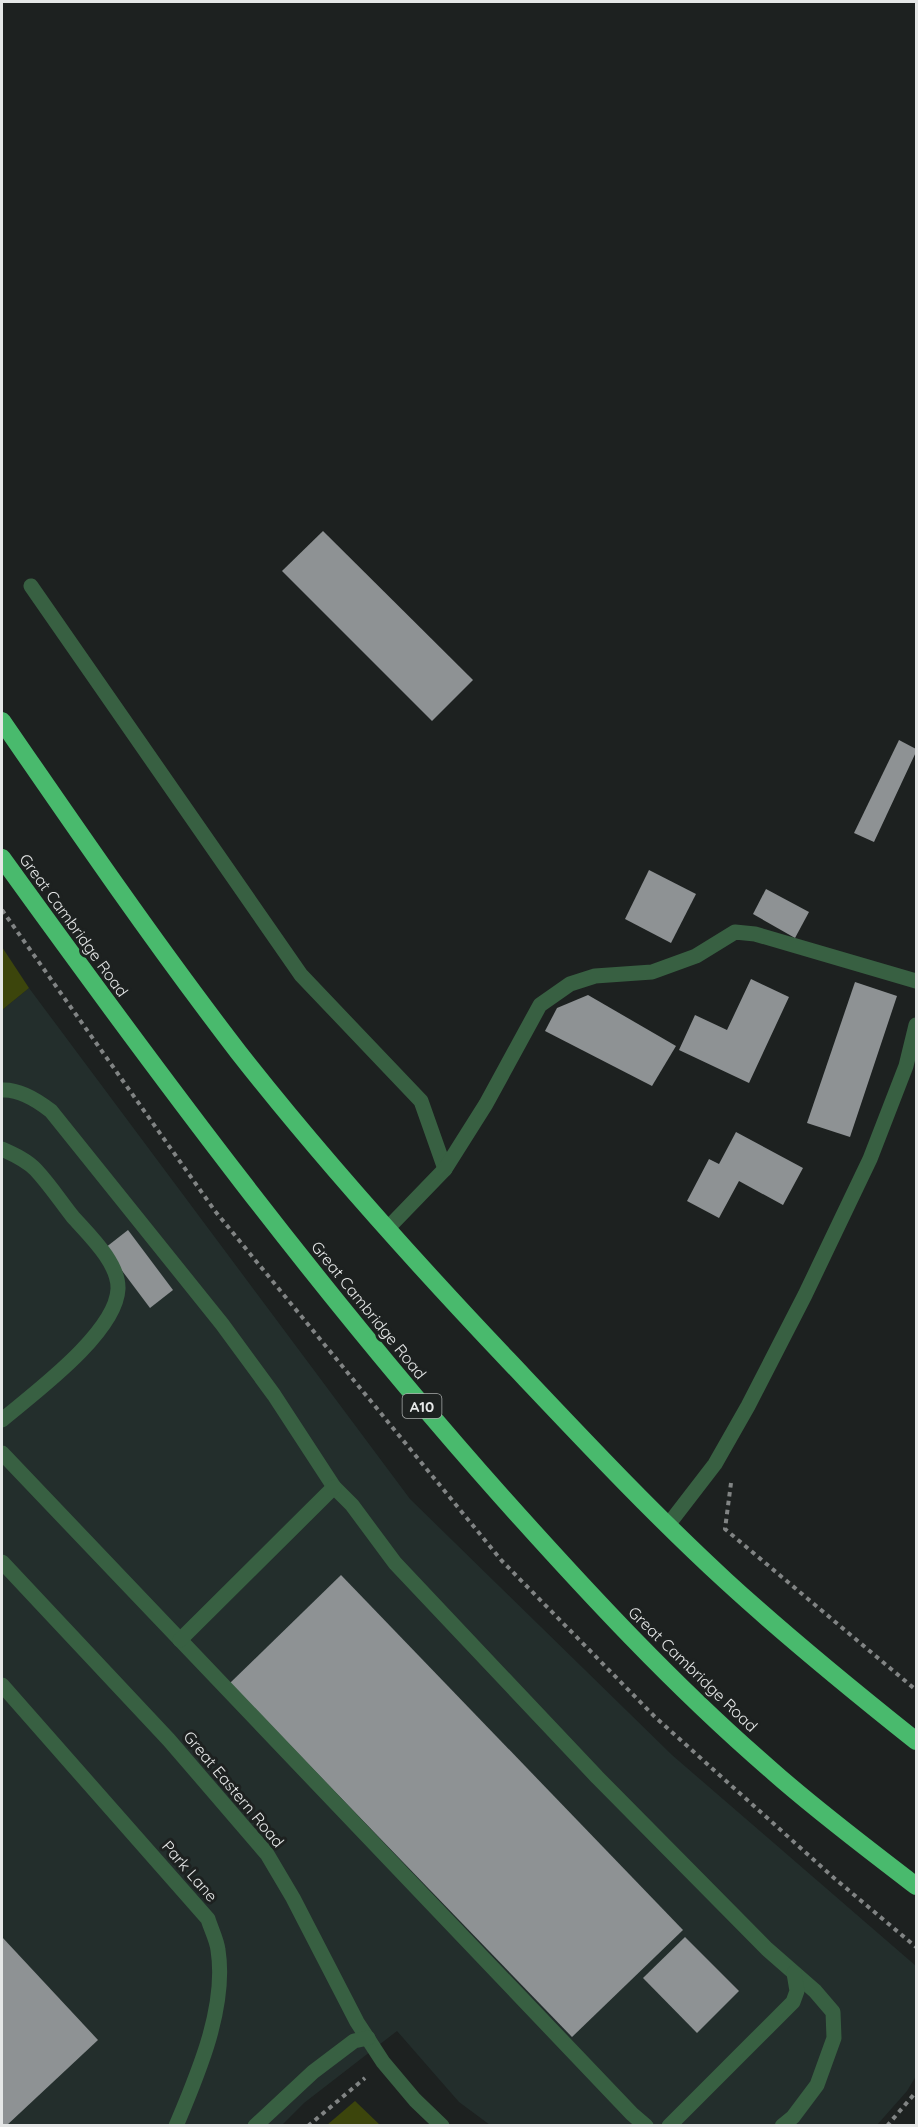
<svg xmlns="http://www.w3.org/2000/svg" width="918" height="2127" font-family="Quicksand,sans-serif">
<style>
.built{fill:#232e2c}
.green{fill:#3c450c}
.building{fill:#8e9294}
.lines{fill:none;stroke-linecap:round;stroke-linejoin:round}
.path{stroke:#818484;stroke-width:4;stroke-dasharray:4.5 4.5;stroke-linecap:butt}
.lane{stroke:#386042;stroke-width:15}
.highway{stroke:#49ba6d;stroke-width:18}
.labels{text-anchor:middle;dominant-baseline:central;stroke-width:6;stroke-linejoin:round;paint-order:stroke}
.shield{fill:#1d2120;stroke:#a9acab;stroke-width:1.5}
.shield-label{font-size:15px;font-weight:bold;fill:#e5e7e7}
.street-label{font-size:16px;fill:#e5e7e7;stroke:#1d2120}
</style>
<rect width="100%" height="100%" fill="#1d2120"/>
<!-- built -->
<polygon class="built" points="29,988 410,1499 672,1755 916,1966 916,2076 907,2091 877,2125 490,2125 459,2102 397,2031 304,2103 282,2125 2,2126 2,1010"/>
<!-- green -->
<g class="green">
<polygon points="2,947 29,988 2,1010"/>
<polygon points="355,2101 380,2125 327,2125"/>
</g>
<!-- building -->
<g class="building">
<polygon points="323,531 473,680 432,721 282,571"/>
<polygon points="899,740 916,749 916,752 874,842 854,833"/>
<polygon points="649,870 696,894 671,943 625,919"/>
<polygon points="766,889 809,912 795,938 753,914"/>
<polygon points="751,979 789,997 749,1083 679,1050 695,1015 727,1030"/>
<polygon points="855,982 897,996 850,1137 807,1123"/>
<polygon points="588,995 676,1046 652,1086 545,1031 557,1008"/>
<polygon points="736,1132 803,1168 783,1205 739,1181 719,1218 687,1201 709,1159 719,1164"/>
<polygon points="128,1230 173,1290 150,1308 105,1248"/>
<polygon points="341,1575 683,1930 572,2037 230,1683"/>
<polygon points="2,1937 98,2040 6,2126 2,2126"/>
<polygon points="685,1937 739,1991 697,2033 643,1978"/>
</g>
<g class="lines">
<!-- path -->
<g class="path">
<polyline points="2,910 215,1211 502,1561 655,1717 834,1878 916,1947"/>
<polyline points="731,1483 725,1529 916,1690"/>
<polyline points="308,2126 365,2078"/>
<polyline points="887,2126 916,2092"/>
</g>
<!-- lane -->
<g class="lane">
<polyline points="31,586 301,975 421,1101 445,1169"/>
<path d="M2,1090C20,1089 37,1100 51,1111L222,1324L274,1395L334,1487L352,1505L395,1563L597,1777L767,1949L815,1991L833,2012L834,2038L817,2085L793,2117L782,2126"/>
<path d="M2,1149C13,1154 27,1160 36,1170C50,1185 61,1202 73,1217C89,1235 119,1263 118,1289C116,1333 34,1393 2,1420"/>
<polyline points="387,1229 445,1169 486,1104 540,1005 570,984 595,976 652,972 696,956 735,932 755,934 916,981"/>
<polyline points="2,1453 632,2114 646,2126"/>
<polyline points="668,1525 715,1464 748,1406 805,1295 870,1159 906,1066 916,1025"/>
<polyline points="2,1562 169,1740 267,1854 293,1898 357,2022 383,2062 415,2100 442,2126"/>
<polyline points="180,1640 334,1487"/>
<path d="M2,1685L208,1919C211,1929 217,1940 218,1950C227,2007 198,2074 176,2126"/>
<polyline points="255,2126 313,2072 354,2041 368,2038"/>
<polyline points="669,2126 793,2002 797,1991 794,1973"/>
</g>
<!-- highway -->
<g class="highway">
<path d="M2,721C79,833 156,945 239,1053C323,1160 414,1261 508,1360C579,1435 650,1511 726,1581C787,1637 852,1690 916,1741"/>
<path d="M2,858C160,1077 322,1295 502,1497C587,1592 674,1686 770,1769C817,1811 867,1848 916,1886"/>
</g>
</g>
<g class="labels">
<!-- shield labels -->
<rect class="shield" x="402.5" y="1394" width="39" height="24" rx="4.5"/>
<g class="shield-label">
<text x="422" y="1406">A10</text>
</g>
<!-- street labels -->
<g class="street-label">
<text transform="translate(74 925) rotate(54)">Great Cambridge Road</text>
<text transform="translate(369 1310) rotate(51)">Great Cambridge Road</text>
<text transform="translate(693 1669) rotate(44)">Great Cambridge Road</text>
<text transform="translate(234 1789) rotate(50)">Great Eastern Road</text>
<text transform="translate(190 1871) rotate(49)">Park Lane</text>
</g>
</g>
<!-- border -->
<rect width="918" height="2127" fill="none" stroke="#e5e7e7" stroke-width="6"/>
</svg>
